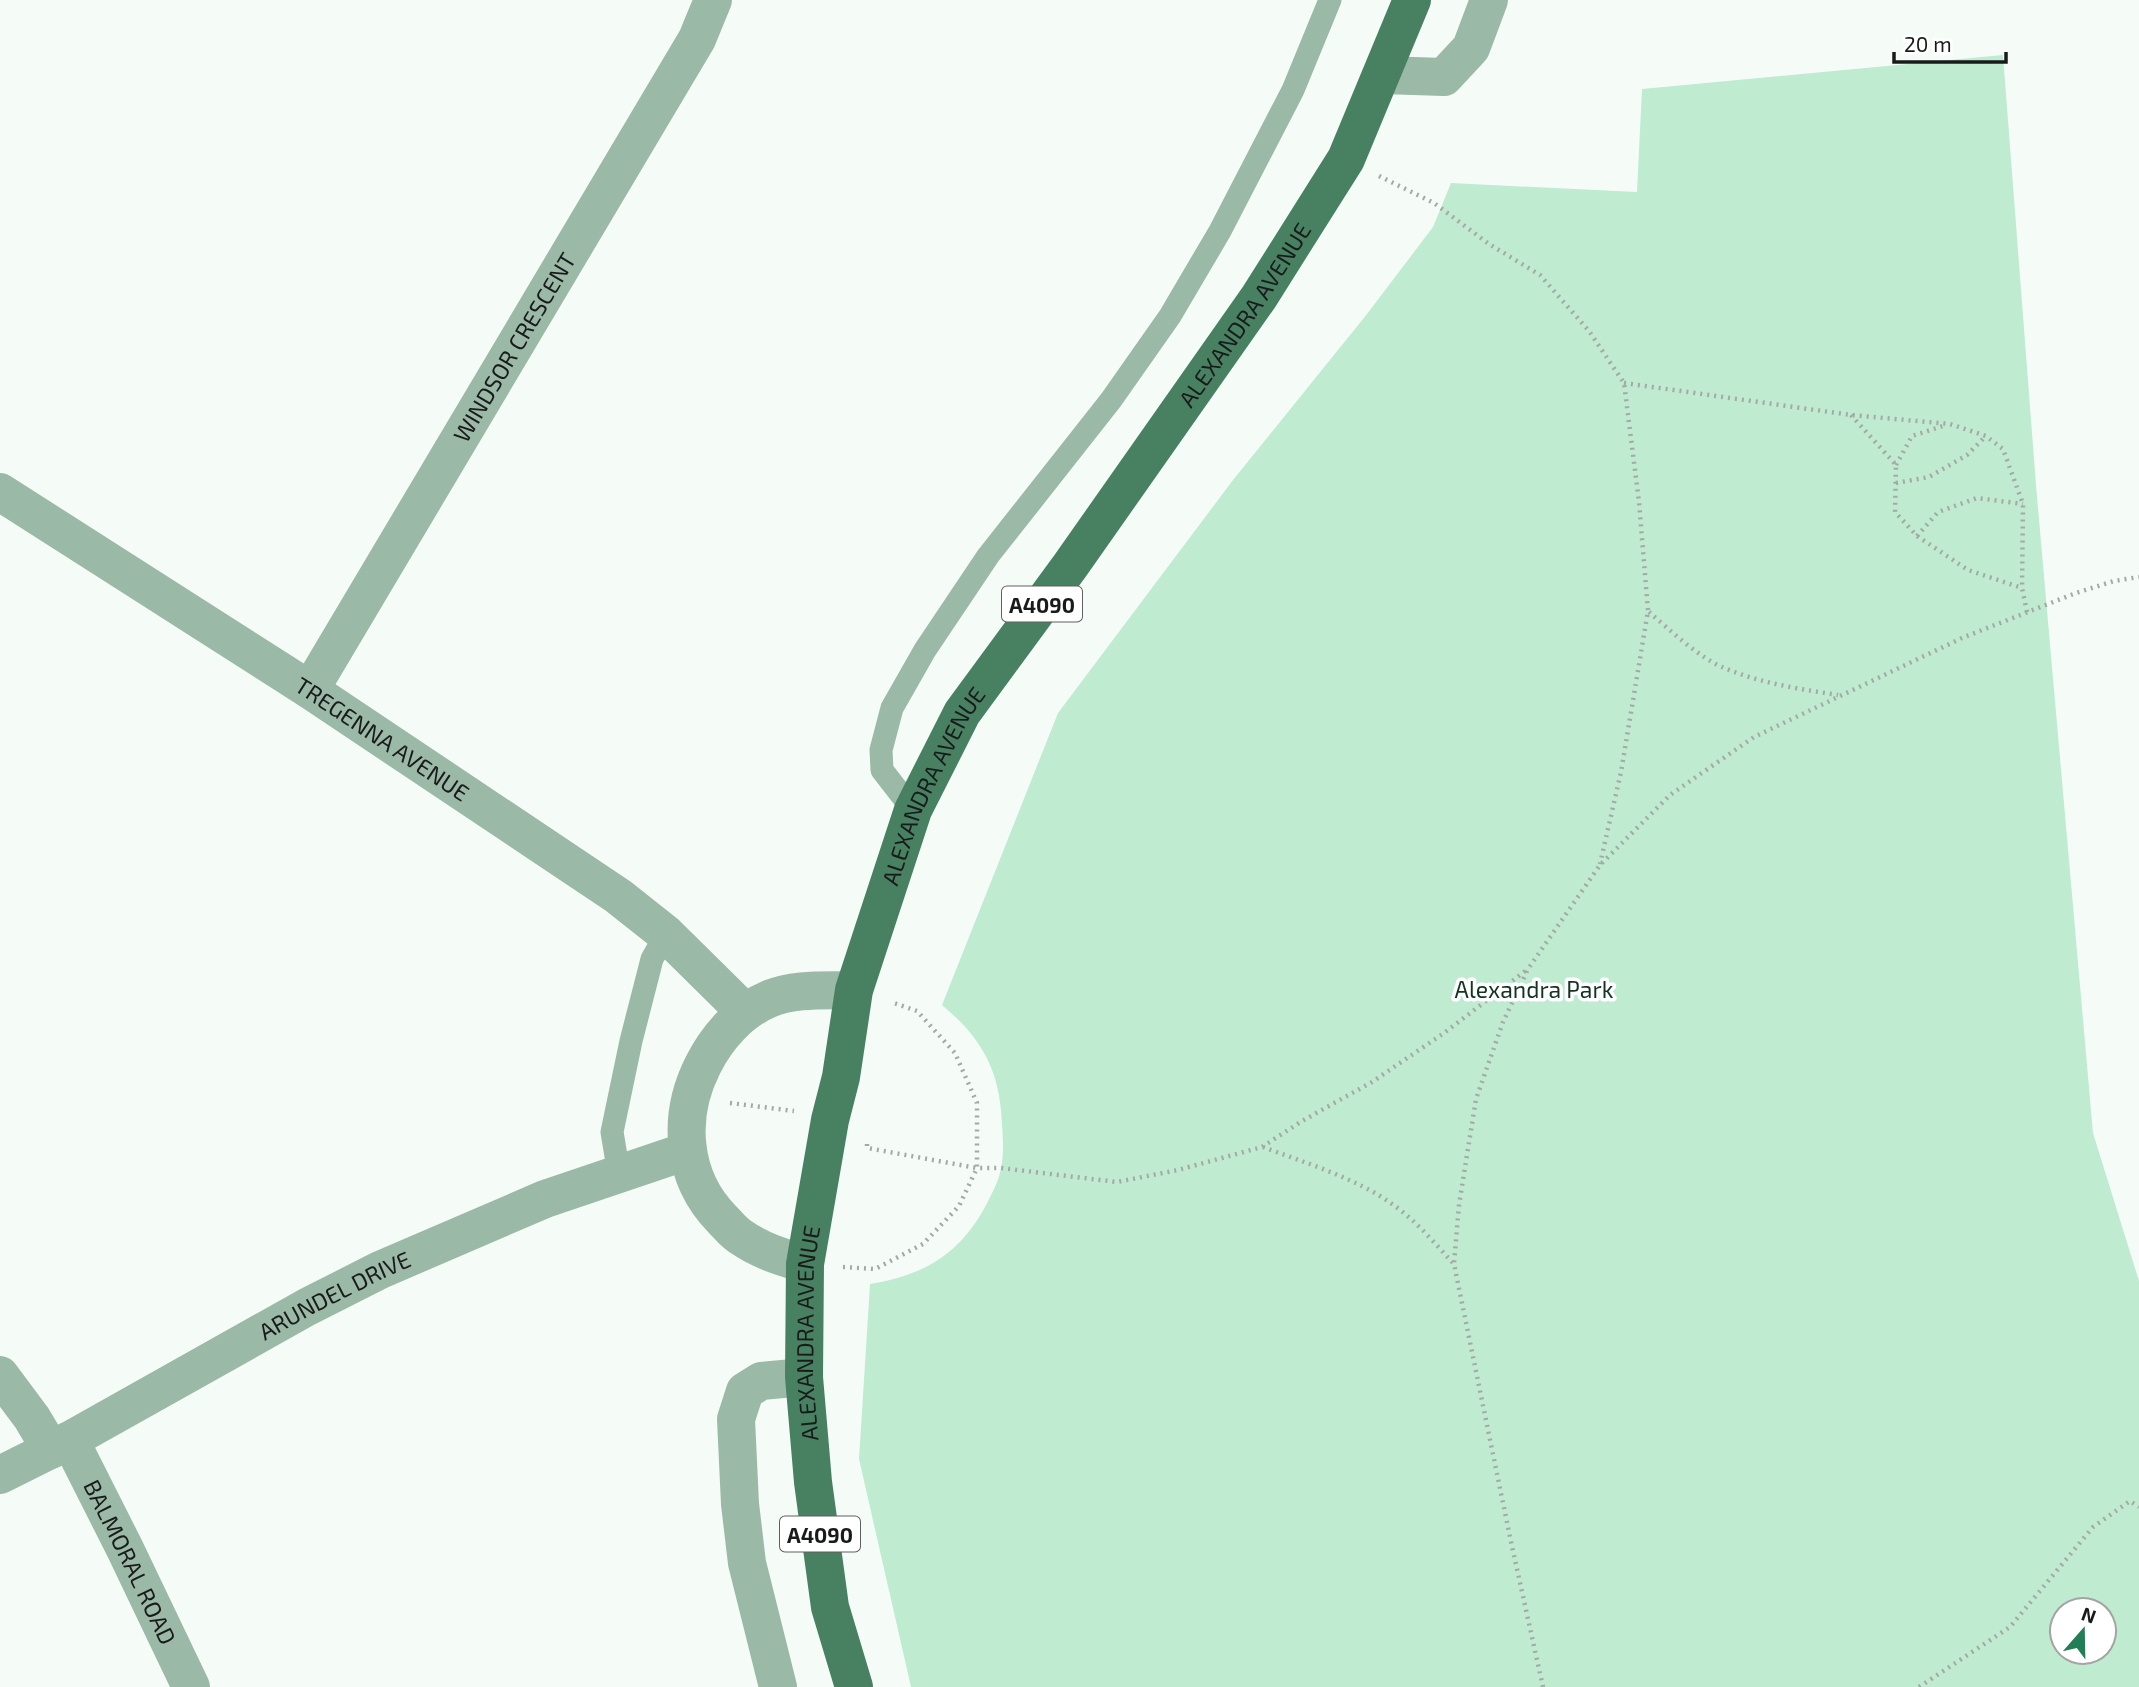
<svg xmlns="http://www.w3.org/2000/svg" width="2139" height="1687" font-family="'Exo 2',sans-serif">
<style>
.green{fill:#bfebd1;fill-rule:evenodd}
.lines{fill:none;stroke-linecap:round;stroke-linejoin:round}
.path{stroke:#a4a9a6;stroke-width:4.5;stroke-dasharray:2 5;stroke-linecap:butt}
.lane{stroke:#9bb9a7;stroke-width:23}
.street{stroke:#9bb9a7;stroke-width:38}
.primary{stroke:#488162;stroke-width:38}
.labels{text-anchor:middle;dominant-baseline:central;stroke-width:7;stroke-linejoin:round;paint-order:stroke}
.shield{fill:#fff;stroke:#5e5f5f;stroke-width:2}
.shield-label{font-size:21px;font-weight:bold;fill:#191b1a}
.street-label{font-size:23px;fill:#191b1a;stroke:#fff}
.park-label{font-size:23px;fill:#133323;stroke:#fff}
</style>
<rect width="100%" height="100%" fill="#f5fcf8"/>
<!-- green -->
<path class="green" d="M2003,55L2036,485L2093,1133L2139,1281V1687H911L859,1459L870,1284C923,1275 958,1256 985,1207C991,1195 999,1181 1001,1168C1004,1154 1003,1138 1002,1125C1001,1098 996,1071 981,1048C971,1031 957,1018 942,1005L1058,713L1233,480L1367,314L1433,227L1451,183L1637,192L1642,89ZM2104,1610V1652H2062V1610Z"/>
<g class="lines">
<!-- path -->
<g class="path">
<polyline points="1379,176 1434,203 1489,244 1540,275 1589,331 1624,383 1639,502 1648,611 1621,772 1600,864"/>
<polyline points="1624,383 1851,415 1950,424 1986,436 2003,449 2023,504 2022,588 2027,612"/>
<polyline points="1851,415 1896,465 1895,512 1917,536 1968,570 2022,588"/>
<polyline points="1896,465 1912,436 1946,425"/>
<polyline points="1896,483 1929,477 1967,455 1986,436"/>
<polyline points="1917,536 1938,512 1977,498 2023,504"/>
<path d="M1649,612C1670,630 1697,656 1722,667C1759,683 1799,689 1838,695"/>
<polyline points="730,1103 794,1111"/>
<polyline points="867,1144 867,1148 977,1168 1001,1168 1117,1182 1178,1170 1262,1147 1302,1121 1372,1082 1444,1033 1528,969"/>
<path d="M1263,1147C1303,1162 1358,1179 1392,1204C1416,1220 1435,1244 1454,1264"/>
<polyline points="843,1267 875,1269 923,1244 959,1206 977,1168 977,1103 955,1053 917,1011 891,1002"/>
<polyline points="1543,1687 1511,1542 1454,1264 1459,1205 1476,1099 1503,1022 1528,969 1600,865 1670,795 1754,737 1962,638 2076,593 2114,581 2139,577"/>
<polyline points="1919,1687 2010,1627 2093,1527 2130,1501 2139,1507"/>
</g>
<!-- lane -->
<g class="lane">
<polyline points="913,810 882,770 881,750 892,708 925,650 988,556 1111,400 1170,316 1220,231 1293,90 1330,0"/>
<polyline points="619,1174 612,1132 631,1041 652,959 666,934"/>
</g>
<!-- street -->
<g class="street">
<polyline points="1382,75 1444,77 1471,48 1489,0"/>
<path id="s1" d="M0,492L310,690L618,896L666,934L745,1012"/>
<path id="s2" d="M310,690L697,39L713,0"/>
<path d="M805,1264C782,1257 761,1251 741,1237C734,1233 728,1225 722,1219C681,1177 677,1116 703,1065C717,1037 740,1011 769,999C796,988 826,991 854,990"/>
<polyline points="0,1375 32,1418 51,1450"/>
<path id="s3" d="M70,1440L125,1549L191,1687"/>
<path id="s4" d="M0,1475L70,1440L307,1307L380,1270L545,1199L687,1151"/>
<polyline points="778,1687 747,1563 740,1504 736,1419 745,1391 761,1381 804,1377"/>
</g>
<!-- primary -->
<path class="primary" id="s5" d="M854,1687L830,1607L813,1482L804,1377L805,1264L830,1120L841,1077L854,990L913,810L962,713L1070,566L1259,297L1346,159L1412,0"/>
</g>
<g class="labels">
<!-- shield labels -->
<g class="shield">
<rect x="1002" y="586.5" width="80" height="35" rx="5"/>
<rect x="780" y="1516.5" width="80" height="35" rx="5"/>
</g>
<g class="shield-label">
<text x="1042" y="604">A4090</text>
<text x="820" y="1534">A4090</text>
</g>
<!-- street labels -->
<g class="street-label">
<text stroke="none"><textPath href="#s5" startOffset="1493">ALEXANDRA AVENUE</textPath></text>
<text stroke="none"><textPath href="#s2" startOffset="399">WINDSOR CRESCENT</textPath></text>
<text stroke="none"><textPath href="#s1" startOffset="455">TREGENNA AVENUE</textPath></text>
<text stroke="none"><textPath href="#s5" startOffset="926">ALEXANDRA AVENUE</textPath></text>
<text stroke="none"><textPath href="#s4" startOffset="380">ARUNDEL DRIVE</textPath></text>
<text stroke="none"><textPath href="#s5" startOffset="359">ALEXANDRA AVENUE</textPath></text>
<text stroke="none"><textPath href="#s3" startOffset="136">BALMORAL ROAD</textPath></text>
</g>
<!-- park labels -->
<g class="park-label">
<text x="1534" y="989">Alexandra Park</text>
</g>
</g>
<!-- north arrow -->
<g transform="translate(2083 1631) rotate(20)"><circle r="33" fill="#ffffff" stroke="#a3a4a3" stroke-width="2"/>
<path d="M0-5L12 26L0 18L-12 26Z" fill="#227f55"/>
<text y="-10" font-size="19" font-weight="bold" text-anchor="middle" fill="#191b1a">N</text>
</g>
<!-- scale -->
<path d="M1894 52v10h112v-10" fill="none" stroke="#191b1a" stroke-width="3.5"/>
<text x="1904" y="52" font-size="21" fill="#191b1a" stroke="#ffffff" stroke-width="5" paint-order="stroke">20 m</text>
</svg>
